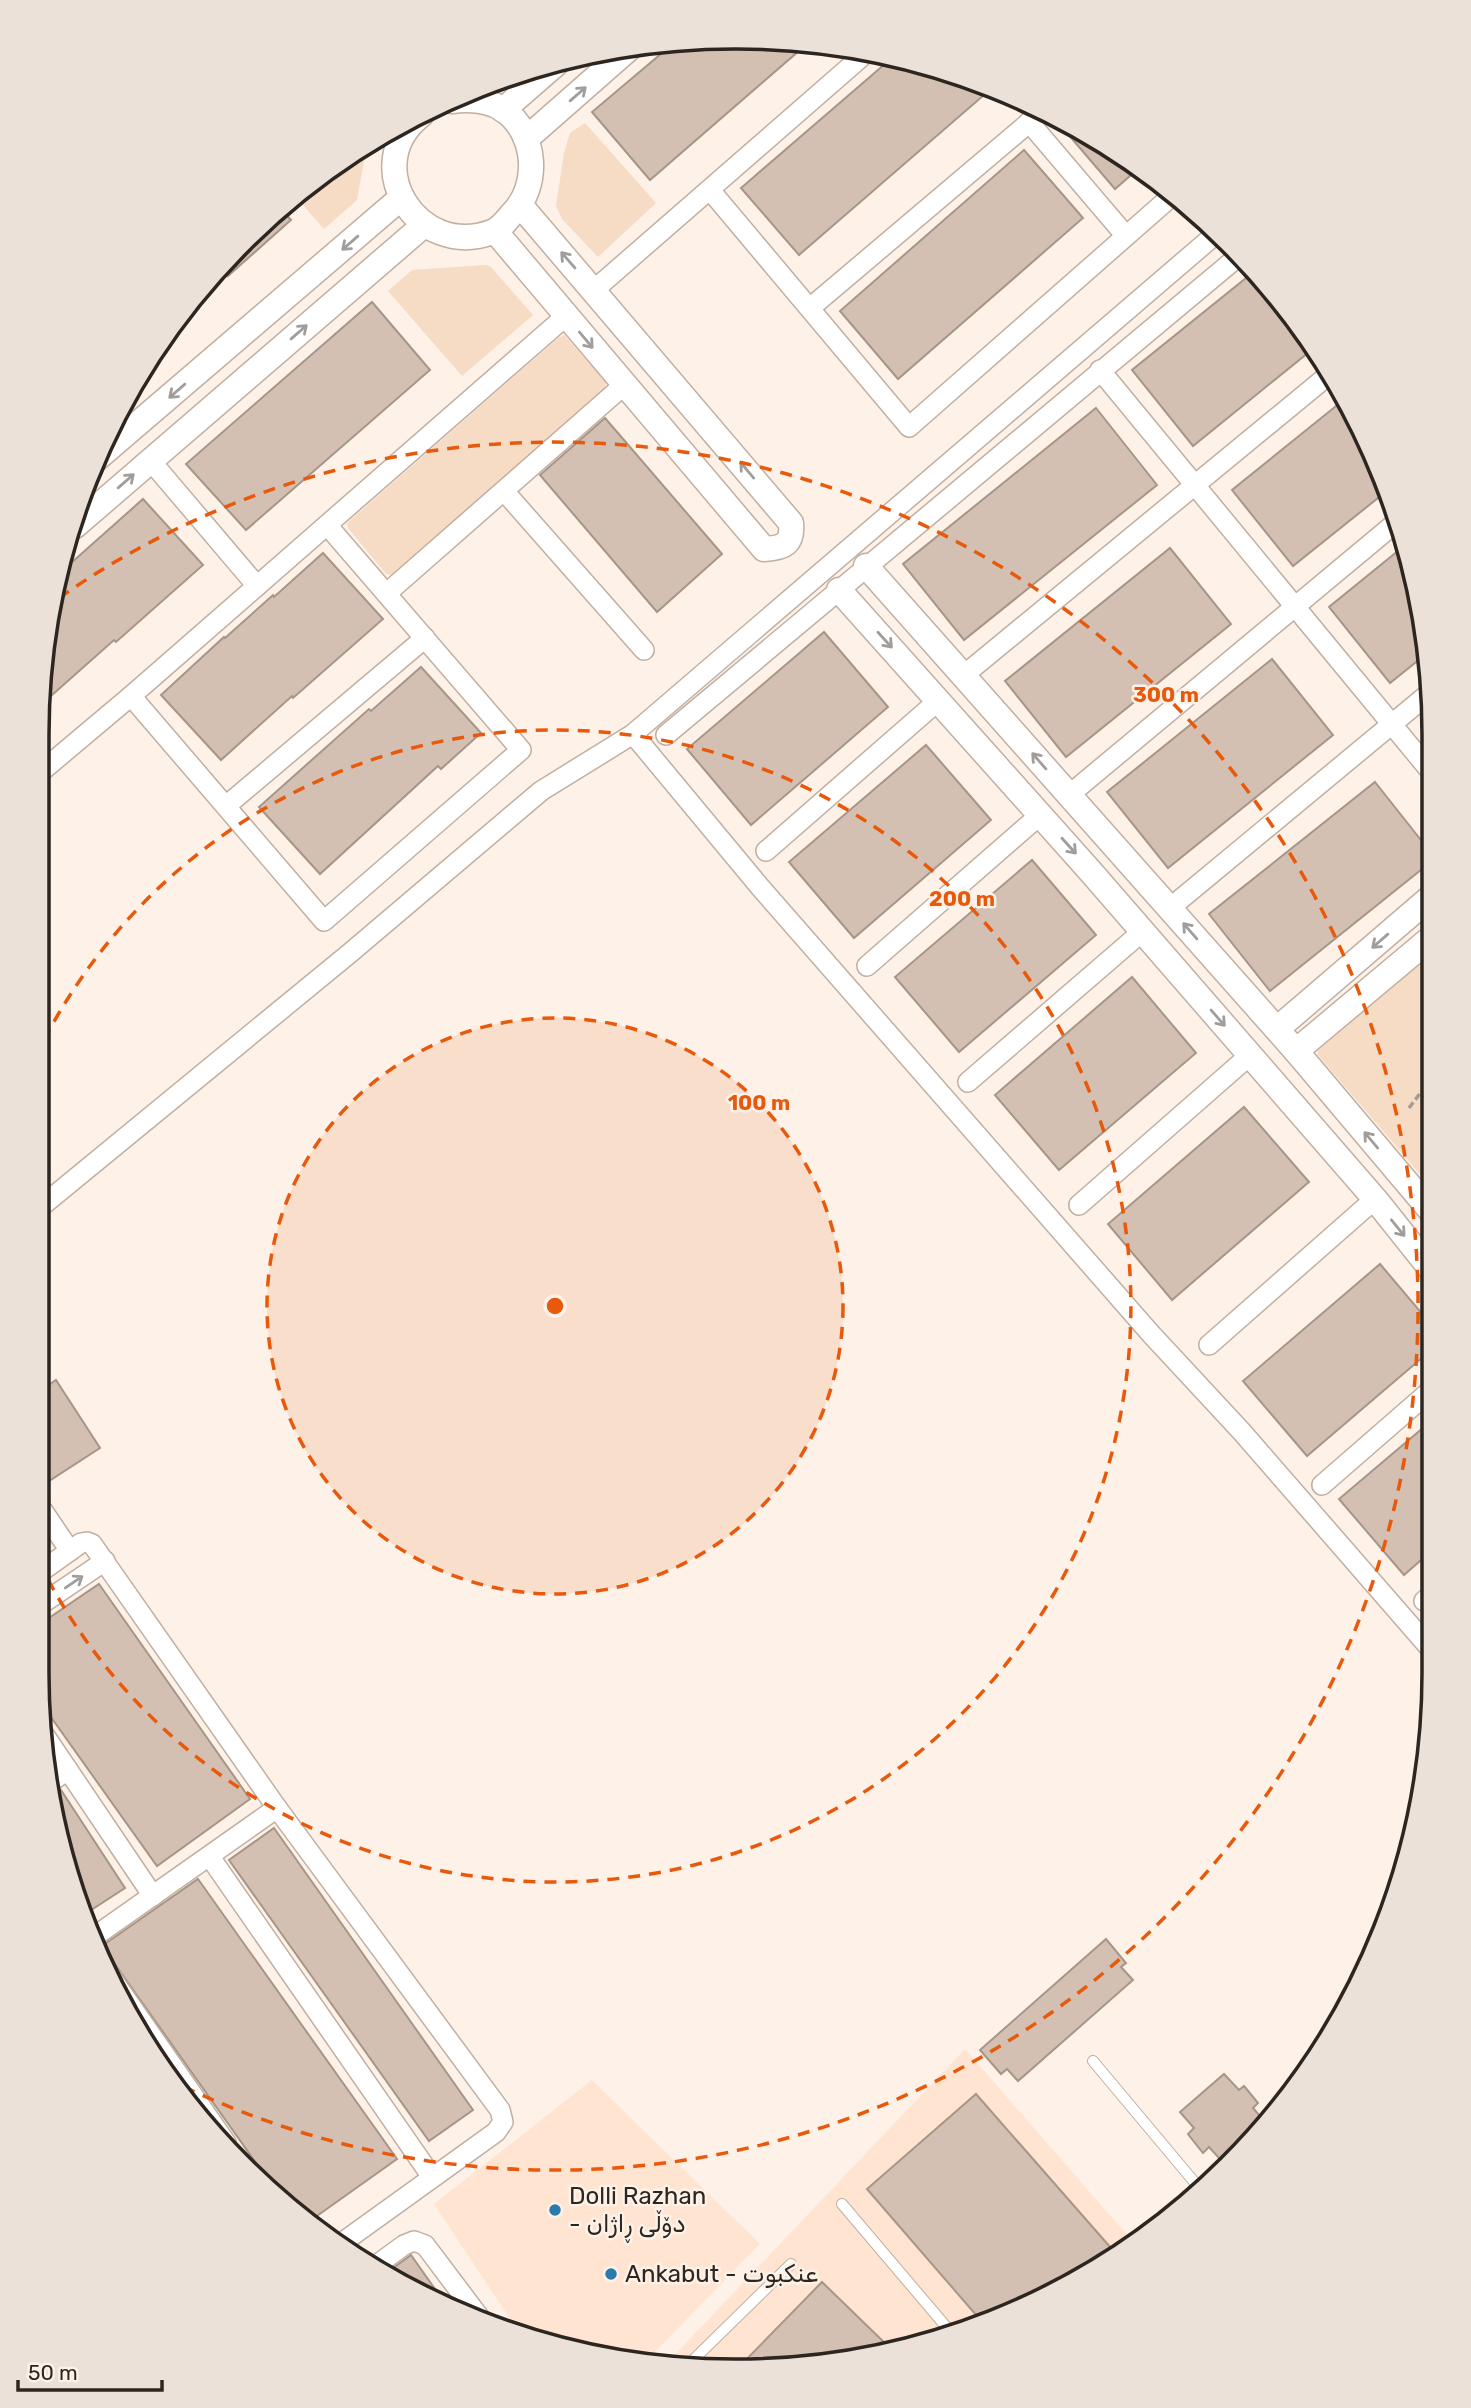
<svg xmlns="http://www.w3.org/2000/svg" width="1471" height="2408" font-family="Rubik,Vazirmatn,sans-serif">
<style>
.built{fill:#ffe5d1}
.green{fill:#f6dbc5}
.building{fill:#d3c0b2;stroke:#a79587;stroke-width:2}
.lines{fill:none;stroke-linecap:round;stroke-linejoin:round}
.service-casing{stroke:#c1afa1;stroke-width:12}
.minor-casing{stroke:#c1afa1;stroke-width:22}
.tertiary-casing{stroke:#c1afa1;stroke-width:27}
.path{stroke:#a69c94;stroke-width:3.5;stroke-dasharray:7 3.5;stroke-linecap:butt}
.service{stroke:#fff;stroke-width:10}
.minor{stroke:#fff;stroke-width:19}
.tertiary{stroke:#fff;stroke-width:24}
.oneway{stroke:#a09d9b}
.ring{fill:none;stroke:#e8590c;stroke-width:3.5;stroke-dasharray:12 9}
.poi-dot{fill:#2a7aac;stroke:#fdf1e8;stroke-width:2.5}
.labels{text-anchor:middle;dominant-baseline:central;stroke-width:5;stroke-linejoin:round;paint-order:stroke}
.poi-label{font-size:24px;fill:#2d2620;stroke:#fdf1e8;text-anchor:start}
.rim{fill:none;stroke:#2d2620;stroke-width:3.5}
.centre{fill:#e8590c;stroke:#fdf1e8;stroke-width:3.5}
.ring-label{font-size:21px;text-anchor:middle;font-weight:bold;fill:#e8590c;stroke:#fdf1e8;stroke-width:5;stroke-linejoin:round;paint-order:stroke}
</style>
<rect width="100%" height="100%" fill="#fdf1e8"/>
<!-- built -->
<g class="built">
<polygon points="965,2049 1135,2244 1124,2253 960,2334 827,2365 735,2371 666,2364"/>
<polygon points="592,2080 760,2244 645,2362 600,2358 522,2337 434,2204"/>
</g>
<!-- green -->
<g class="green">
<polygon points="585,123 656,203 598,257 562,219 556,206 564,153 570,133"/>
<polygon points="367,144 357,200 324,229 295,196"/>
<polygon points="487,265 491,267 533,315 462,376 388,291 412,270"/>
<polygon points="564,335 606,382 605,389 392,575 386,574 348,528 347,523 558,338"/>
<polygon points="1432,951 1431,1187 1318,1055 1317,1051"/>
</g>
<!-- building -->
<g class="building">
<polygon points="781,38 808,43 650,180 592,112 675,42"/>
<polygon points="893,57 916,60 972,81 984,95 799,255 741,188"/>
<polygon points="1057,117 1130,162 1139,168 1115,189 1055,119"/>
<polygon points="1024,150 1083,218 898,379 840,311"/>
<polygon points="279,207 291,220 228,276 220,269"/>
<polygon points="1256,270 1314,348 1193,446 1132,370"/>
<polygon points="372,302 430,370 246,530 186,464"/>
<polygon points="1346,398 1388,490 1293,566 1232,490"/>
<polygon points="1096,408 1157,485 964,640 903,564"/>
<polygon points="605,418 722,554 657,612 540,475"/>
<polygon points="143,499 203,565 116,642 114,640 43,703 43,645 62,571"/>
<polygon points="1404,546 1426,654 1390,683 1329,607"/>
<polygon points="1170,548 1231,624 1066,757 1005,681"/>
<polygon points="323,553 383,619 293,698 292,696 221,760 161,695 224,637 225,638 273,595 274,597"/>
<polygon points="824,632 888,707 751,825 687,749"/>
<polygon points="1272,659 1333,735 1168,868 1107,792"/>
<polygon points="421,667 481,733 441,769 438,766 320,874 259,807 369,709 371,711"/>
<polygon points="926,745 991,820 854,938 789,862"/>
<polygon points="1375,782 1432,854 1432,861 1270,991 1209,914"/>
<polygon points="1032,860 1096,935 959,1052 895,977"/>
<polygon points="1132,977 1196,1053 1059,1170 995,1095"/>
<polygon points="1244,1107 1309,1182 1172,1300 1108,1224"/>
<polygon points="1380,1264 1430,1323 1430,1351 1307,1456 1243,1381"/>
<polygon points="56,1380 100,1448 49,1481 43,1471 43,1389"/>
<polygon points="1430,1422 1429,1553 1404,1575 1339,1499"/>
<polygon points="99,1584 250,1799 157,1866 43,1706 43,1622"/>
<polygon points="61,1790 125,1888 82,1916 74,1897 50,1797"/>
<polygon points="274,1828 473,2110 429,2141 229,1860"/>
<polygon points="198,1879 397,2159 307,2223 278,2194 102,1946"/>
<polygon points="1106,1939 1126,1963 1121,1967 1133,1980 1018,2081 1007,2069 1001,2074 980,2050"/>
<polygon points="1224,2074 1239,2090 1244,2086 1258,2103 1253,2108 1267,2124 1228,2168 1209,2147 1203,2153 1188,2134 1194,2128 1180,2112"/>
<polygon points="976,2094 1118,2256 983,2323 867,2189"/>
<polygon points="411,2255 449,2309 426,2299 385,2274"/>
<polygon points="822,2282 892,2350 827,2365 735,2371"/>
</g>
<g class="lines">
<defs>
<g id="service">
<polyline points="1093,2061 1201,2190"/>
<polyline points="842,2204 954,2336"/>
<polyline points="687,2366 791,2264"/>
</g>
<g id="minor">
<polyline points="1029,122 1126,236"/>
<polyline points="710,190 909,427 1174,194"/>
<polyline points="594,290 867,52"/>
<polyline points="810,308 1045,109"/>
<polyline points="1100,370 1432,773"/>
<polyline points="150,460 257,586"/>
<polyline points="504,491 644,650"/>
<polyline points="387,593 624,385"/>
<polyline points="964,675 1331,373"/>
<polyline points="131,696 324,921 521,750 327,525"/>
<polyline points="633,734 760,887 1151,1334 1242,1432 1429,1647"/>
<polyline points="666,735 1240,255"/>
<polyline points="43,770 131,696 566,316"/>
<polyline points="1069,795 1399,520"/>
<polyline points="226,806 425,638"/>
<polyline points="766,851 939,700"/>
<polyline points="1170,908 1433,690"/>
<polyline points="867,966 1040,815"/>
<polyline points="968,1082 1143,931"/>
<polyline points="43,1205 350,953 541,791 633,734 1217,233"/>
<polyline points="1079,1205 1250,1055"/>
<polyline points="1209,1345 1375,1199"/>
<polyline points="1322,1485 1430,1391"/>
<polyline points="43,1511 70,1551"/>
<polyline points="43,1570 81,1543 87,1542 92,1544 277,1808 500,2110 503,2122 496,2132 339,2245"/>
<polyline points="1424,1601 1429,1597"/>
<polyline points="43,1603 105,1561"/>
<polyline points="43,1733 153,1896"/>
<polyline points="47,1784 68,1770"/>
<polyline points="210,1857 432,2177"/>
<polyline points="91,1939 277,1808"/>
<polyline points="101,1963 226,2143"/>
<polyline points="374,2267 404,2245 414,2241 425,2245 483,2322"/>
</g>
<g id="tertiary">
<polyline points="503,110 557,63"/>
<path d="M421,115C358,164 417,260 492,232C500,229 507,220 512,214C540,186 537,134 504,110C489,100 469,99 452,101"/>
<polyline points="526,139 633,45"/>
<path d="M495,231L764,549C784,548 793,544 791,523L521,206"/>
<polyline points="93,462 401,198"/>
<polyline points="75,526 424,225"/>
<polyline points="866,566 1296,1051 1431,1211"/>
<polyline points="839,590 1091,872 1375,1199 1430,1268"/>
<polyline points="1277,1029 1432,896"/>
<polyline points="1296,1051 1432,937"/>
</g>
</defs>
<!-- service casing -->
<use href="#service" class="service-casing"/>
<!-- minor casing -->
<use href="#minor" class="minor-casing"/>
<!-- tertiary casing -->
<use href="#tertiary" class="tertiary-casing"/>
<!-- path -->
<polyline class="path" points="1409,1108 1431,1079"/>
<!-- service -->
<use href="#service" class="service"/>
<!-- minor -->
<use href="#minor" class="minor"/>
<!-- tertiary -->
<use href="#tertiary" class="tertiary"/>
</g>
<!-- one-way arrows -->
<defs><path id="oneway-shaft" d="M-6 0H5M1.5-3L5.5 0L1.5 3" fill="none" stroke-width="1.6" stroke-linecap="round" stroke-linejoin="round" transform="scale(1.75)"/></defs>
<g class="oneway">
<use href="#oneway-shaft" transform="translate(578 94) rotate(-41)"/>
<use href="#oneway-shaft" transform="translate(350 243) rotate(139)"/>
<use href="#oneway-shaft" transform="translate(568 260) rotate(-131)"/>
<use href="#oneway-shaft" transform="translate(299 332) rotate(-41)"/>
<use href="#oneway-shaft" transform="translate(586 340) rotate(50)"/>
<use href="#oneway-shaft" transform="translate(177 391) rotate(139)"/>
<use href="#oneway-shaft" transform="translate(747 470) rotate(-130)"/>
<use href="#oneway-shaft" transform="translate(126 481) rotate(-41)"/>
<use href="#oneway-shaft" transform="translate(885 640) rotate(48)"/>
<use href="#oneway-shaft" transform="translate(1039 761) rotate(-131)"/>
<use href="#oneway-shaft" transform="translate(1069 846) rotate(48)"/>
<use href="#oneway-shaft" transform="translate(1190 931) rotate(-131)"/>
<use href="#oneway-shaft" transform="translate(1380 941) rotate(139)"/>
<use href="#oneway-shaft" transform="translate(1218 1018) rotate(49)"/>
<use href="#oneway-shaft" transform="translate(1371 1140) rotate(-130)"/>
<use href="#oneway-shaft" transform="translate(1398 1228) rotate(51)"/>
<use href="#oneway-shaft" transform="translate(74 1582) rotate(-34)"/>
</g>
<!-- distance rings -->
<circle cx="555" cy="1306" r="288" fill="#e8590c" fill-opacity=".12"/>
<g class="ring">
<circle cx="555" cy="1306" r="288"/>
<path d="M44 1040A576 576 0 1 1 44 1572"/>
<path d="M59 598A864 864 0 1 1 176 2083"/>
</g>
<!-- markers -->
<g class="poi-dot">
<circle cx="555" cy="2210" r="7"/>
<circle cx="611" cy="2274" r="7"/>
</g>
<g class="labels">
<!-- poi labels -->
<g class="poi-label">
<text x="569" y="2196">Dolli Razhan<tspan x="569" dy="28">- دۆڵی ڕاژان</tspan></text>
<text x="625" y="2274">Ankabut - عنکبوت</text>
</g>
</g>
<!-- crop -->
<path d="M0 0H1471V2408H0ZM735 49H736A686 686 0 0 1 1422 735V1673A686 686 0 0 1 736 2359H735A686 686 0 0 1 49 1673V735A686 686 0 0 1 735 49Z" fill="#ece1d8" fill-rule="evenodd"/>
<path class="rim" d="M735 49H736A686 686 0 0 1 1422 735V1673A686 686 0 0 1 736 2359H735A686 686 0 0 1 49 1673V735A686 686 0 0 1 735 49Z"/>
<circle cx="555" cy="1306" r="10" class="centre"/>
<g class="ring-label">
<text x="1166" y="702">300 m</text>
<text x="962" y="906">200 m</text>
<text x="759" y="1110">100 m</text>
</g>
<!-- scale -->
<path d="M18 2380v10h144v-10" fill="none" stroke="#2d2620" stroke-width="3.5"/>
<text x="28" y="2380" font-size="21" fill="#2d2620" stroke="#fdf1e8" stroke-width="5" paint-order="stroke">50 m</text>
</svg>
